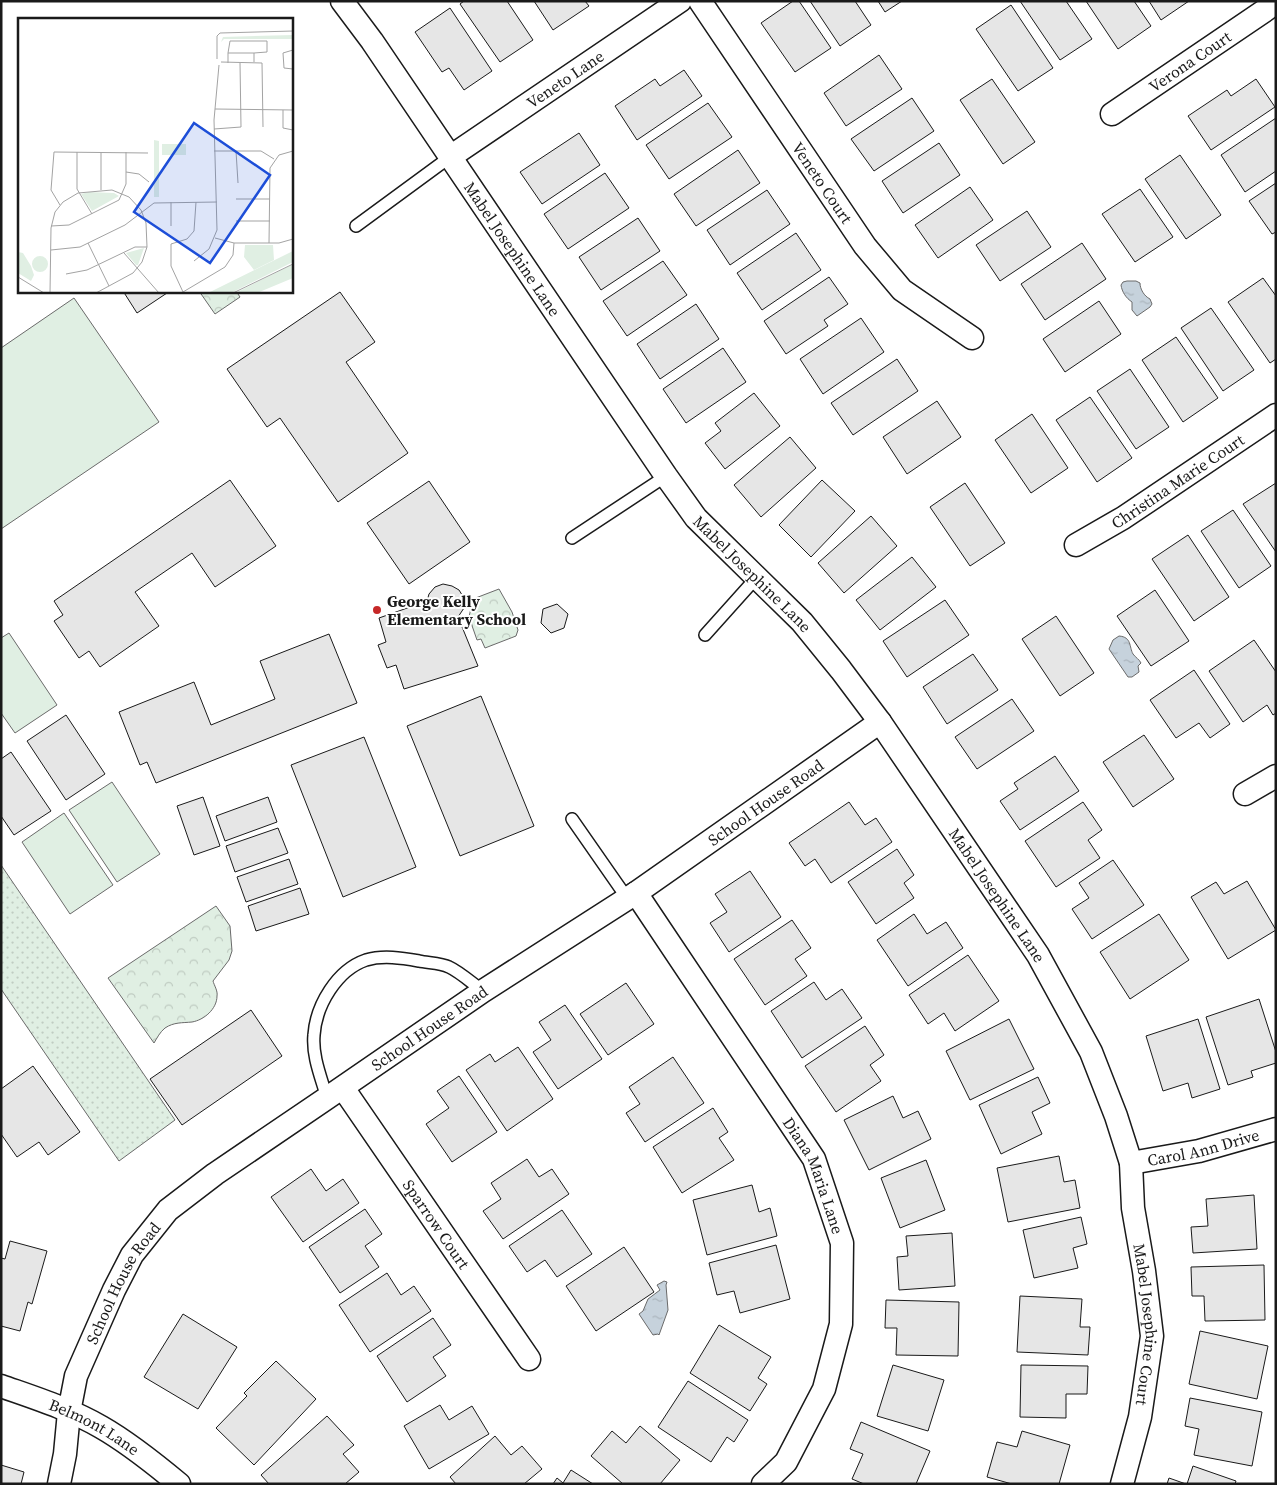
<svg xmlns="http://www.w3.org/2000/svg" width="1277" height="1485" font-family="'Source Serif 4',serif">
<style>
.grass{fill:url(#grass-dots);stroke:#6a6a6a}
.forest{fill:url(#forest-crowns);stroke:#6a6a6a}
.pitch{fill:#e0efe3;stroke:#6a6a6a}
.water{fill:url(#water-ripples);stroke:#6a6a6a}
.building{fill:#e6e6e6;stroke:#1a1a1a}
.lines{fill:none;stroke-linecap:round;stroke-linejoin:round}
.service-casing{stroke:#1a1a1a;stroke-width:14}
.minor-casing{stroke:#1a1a1a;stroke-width:25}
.service{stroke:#fff;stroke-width:11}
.minor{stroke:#fff;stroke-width:22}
.poi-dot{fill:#c62828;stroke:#fff;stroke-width:2}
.labels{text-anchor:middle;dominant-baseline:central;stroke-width:4;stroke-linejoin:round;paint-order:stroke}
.street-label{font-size:16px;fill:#1a1a1a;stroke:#fff}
.poi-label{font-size:16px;font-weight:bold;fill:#1a1a1a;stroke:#fff;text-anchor:start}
.inset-road{fill:none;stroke:#a3a3a3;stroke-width:1}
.view{fill:#1d4ed8;fill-opacity:0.15;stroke:#1d4ed8;stroke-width:2.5}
.inset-edge{fill:none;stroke:#1a1a1a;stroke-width:2.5}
</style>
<defs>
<pattern id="grass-dots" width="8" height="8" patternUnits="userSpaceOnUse" patternTransform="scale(1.25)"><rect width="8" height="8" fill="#e0efe3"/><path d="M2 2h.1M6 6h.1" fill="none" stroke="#c0ccc2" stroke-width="1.8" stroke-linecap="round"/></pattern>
<pattern id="forest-crowns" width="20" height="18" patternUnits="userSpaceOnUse" patternTransform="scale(1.25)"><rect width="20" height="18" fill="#e0efe3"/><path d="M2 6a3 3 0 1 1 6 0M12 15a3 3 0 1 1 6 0" fill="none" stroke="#c0ccc2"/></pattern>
<pattern id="water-ripples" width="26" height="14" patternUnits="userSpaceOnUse" patternTransform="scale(1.25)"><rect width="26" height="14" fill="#c6d2dc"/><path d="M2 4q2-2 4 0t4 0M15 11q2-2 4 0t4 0" fill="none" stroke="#aab4bc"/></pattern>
</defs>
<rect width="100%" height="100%" fill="#fff"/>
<!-- grass -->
<polygon class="grass" points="1,865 175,1120 119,1161 1,989"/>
<!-- forest -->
<g class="forest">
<polygon points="199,291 236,291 240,297 215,314"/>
<polygon points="499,589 512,612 518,630 516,636 485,648 481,639 477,640 469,617 473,599"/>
<path d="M216,906L230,926L232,951L229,960L213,981C214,985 218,991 217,996C217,1009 204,1020 192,1022C182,1023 174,1022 165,1028C160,1032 157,1038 154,1043L108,978Z"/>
</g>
<!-- pitch -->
<g class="pitch">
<polygon points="74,298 159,422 1,529 1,348"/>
<polygon points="9,633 57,705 15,733 1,713 1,638"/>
<polygon points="112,782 160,854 117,882 69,810"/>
<polygon points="64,813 113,885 70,914 22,842"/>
</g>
<!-- water -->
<g class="water">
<path d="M1127,281H1136L1140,283C1140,289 1144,296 1150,299L1152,304L1150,307L1137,316L1132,310V302C1126,298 1122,292 1121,285L1123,282Z"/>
<path d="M1119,636C1132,637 1129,647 1133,654C1136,658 1139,659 1141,663L1138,666L1139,672L1132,677H1128L1109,649L1113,640Z"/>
<polygon points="664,1281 667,1282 666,1285 668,1310 659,1335 658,1334 653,1335 639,1314 643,1311 648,1299 660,1290 657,1285"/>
</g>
<!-- building -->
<g class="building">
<polygon points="464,1 507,1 533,40 500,62 460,4"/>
<polygon points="534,1 585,1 589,6 553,30"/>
<polygon points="793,1 799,1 831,48 795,72 761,23"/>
<polygon points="810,1 855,1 871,25 840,46"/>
<polygon points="878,1 902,1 885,12"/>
<polygon points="1020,1 1066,1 1092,39 1060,60"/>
<polygon points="1086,1 1134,1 1151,26 1118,49"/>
<polygon points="1149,1 1189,1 1161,20"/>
<polygon points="1011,5 1053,68 1018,91 976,29"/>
<polygon points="450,8 492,71 464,90 449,68 442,72 415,32"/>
<polygon points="879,55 902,89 846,126 824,93"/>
<polygon points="684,70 702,96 637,140 615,106 655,79 660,86"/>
<polygon points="992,79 1035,142 1003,164 960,100"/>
<polygon points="1256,79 1275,107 1211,150 1188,116 1227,90 1231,96"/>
<polygon points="912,98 934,131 874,171 851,139"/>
<polygon points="708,103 732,137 669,179 646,145"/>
<polygon points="1276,118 1276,171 1245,192 1221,155"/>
<polygon points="579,133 600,165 542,204 520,172"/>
<polygon points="939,143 960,175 903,213 882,181"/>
<polygon points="738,150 760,183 696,226 674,194"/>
<polygon points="1180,155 1221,215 1186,239 1145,179"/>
<polygon points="605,173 629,208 568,249 544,214"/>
<polygon points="1276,183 1276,232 1272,234 1249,201"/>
<polygon points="970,187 993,220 938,258 915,225"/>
<polygon points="1140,189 1173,237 1135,262 1102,214"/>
<polygon points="767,190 790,224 730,265 707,230"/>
<polygon points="1027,211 1051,247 1000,281 976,245"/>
<polygon points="638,218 660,251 601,290 579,257"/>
<polygon points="796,233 821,270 762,310 737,273"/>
<polygon points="1082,243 1106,279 1045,320 1021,284"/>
<polygon points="663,261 687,295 627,336 603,301"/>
<polygon points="829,277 848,304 824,320 828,326 786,354 764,321"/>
<polygon points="1263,278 1276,296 1276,359 1270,363 1228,302"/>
<polygon points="123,291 170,291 137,313"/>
<polygon points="340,292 375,342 346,362 408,453 338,502 280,418 267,427 227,369"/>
<polygon points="1099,301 1121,334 1065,372 1043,339"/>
<polygon points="696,304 719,339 660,379 637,344"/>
<polygon points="1211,308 1254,370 1223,391 1181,328"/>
<polygon points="861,318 884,352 823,394 800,359"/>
<polygon points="1176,337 1218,398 1183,422 1142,360"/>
<polygon points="723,348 746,382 686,423 663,389"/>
<polygon points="897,359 918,391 853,435 831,403"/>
<polygon points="1130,369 1169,427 1136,449 1097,391"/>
<polygon points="754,393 780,426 725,469 705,443 721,431 715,423"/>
<polygon points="1090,397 1132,458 1097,482 1056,420"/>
<polygon points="937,401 961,437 907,474 883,437"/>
<polygon points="1032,414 1068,468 1031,493 995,440"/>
<polygon points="790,437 816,468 761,517 734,485"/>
<polygon points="230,480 276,546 215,587 192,553 135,592 159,626 100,667 89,651 79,658 54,621 63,615 54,601"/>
<polygon points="822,480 855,511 811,557 779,525"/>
<polygon points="429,481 470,542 409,584 367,523"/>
<polygon points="965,483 1005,543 970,566 930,507"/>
<polygon points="1276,483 1276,552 1243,504"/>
<polygon points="1233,510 1271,566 1239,588 1201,531"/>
<polygon points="871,516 897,546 844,593 818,563"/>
<polygon points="1188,535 1229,597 1194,621 1152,559"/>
<polygon points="912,557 936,587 880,630 856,600"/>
<polygon points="443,584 452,586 459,590 464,598 464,608 458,617 478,666 404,689 396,665 387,668 378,645 386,642 379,618 427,601 429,594 435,587"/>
<polygon points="1155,590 1189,641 1151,666 1117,616"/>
<polygon points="945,600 969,635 907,677 883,641"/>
<polygon points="557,604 568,614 564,628 551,633 541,623 543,609"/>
<polygon points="1056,616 1094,673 1060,696 1022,639"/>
<polygon points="329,634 357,703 156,783 147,762 140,765 119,712 194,682 211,725 275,699 260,661"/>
<polygon points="1254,640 1276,672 1276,713 1273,715 1267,705 1243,722 1209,671"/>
<polygon points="973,654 998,690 947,724 923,687"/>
<polygon points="1194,670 1230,724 1210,738 1199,723 1176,738 1150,700"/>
<polygon points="481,696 534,826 460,856 407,726"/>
<polygon points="1012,699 1034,731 977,769 955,737"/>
<polygon points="66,715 105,774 66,800 27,741"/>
<polygon points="1144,735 1174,779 1133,807 1103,762"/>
<polygon points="364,737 416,867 343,897 291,765"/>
<polygon points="11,752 51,811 14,835 1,816 1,759"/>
<polygon points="1055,756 1079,791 1020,830 1000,801 1018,789 1014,783"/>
<polygon points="203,797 220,846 194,855 177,806"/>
<polygon points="268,797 277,822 225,841 216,816"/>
<polygon points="849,802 865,825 876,818 892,842 831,883 815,859 805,866 789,843"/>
<polygon points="1083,802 1102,830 1088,840 1100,858 1056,887 1025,841"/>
<polygon points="278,828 288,853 235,872 226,846"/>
<polygon points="897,849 914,875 904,883 914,898 876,924 848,882"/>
<polygon points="289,859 298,884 246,902 237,877"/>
<polygon points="1113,860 1144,905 1092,939 1072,909 1089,898 1079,883"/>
<polygon points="750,871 781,917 729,952 710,923 727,912 715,894"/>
<polygon points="1247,881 1276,930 1228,959 1191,897 1216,882 1224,894"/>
<polygon points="300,888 309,914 256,931 248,906"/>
<polygon points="914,914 927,934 946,922 963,948 908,986 877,940"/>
<polygon points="1159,914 1189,960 1130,999 1100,952"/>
<polygon points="792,920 811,948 795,959 807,976 765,1005 734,959"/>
<polygon points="968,955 999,1001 955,1031 944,1013 928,1024 909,995"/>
<polygon points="814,982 826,1000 842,989 862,1018 802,1058 771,1011"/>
<polygon points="626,983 654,1024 608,1055 580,1014"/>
<polygon points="1259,999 1276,1052 1276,1063 1251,1071 1253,1077 1228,1085 1206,1017"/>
<polygon points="565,1005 602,1059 558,1089 533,1052 551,1040 539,1022"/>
<polygon points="251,1010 282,1056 182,1125 150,1079"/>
<polygon points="1009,1019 1034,1069 970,1100 946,1051"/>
<polygon points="1198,1019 1220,1089 1192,1098 1188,1083 1163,1091 1146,1036"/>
<polygon points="865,1026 884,1055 870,1065 881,1081 836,1112 805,1066"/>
<polygon points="518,1047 553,1099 507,1131 466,1070 490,1054 495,1062"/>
<polygon points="673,1057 704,1103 645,1142 626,1113 640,1104 629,1087"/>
<polygon points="33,1066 80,1132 48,1155 39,1142 17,1157 1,1134 1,1089"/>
<polygon points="459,1076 497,1132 452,1162 426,1124 449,1108 437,1091"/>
<polygon points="1038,1077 1050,1103 1032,1112 1042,1134 1001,1154 979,1105"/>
<polygon points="893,1096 903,1118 918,1111 931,1139 869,1170 844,1120"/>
<polygon points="713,1108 728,1132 719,1138 734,1160 682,1193 653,1147"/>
<polygon points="1059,1156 1064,1182 1075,1180 1080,1208 1008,1222 997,1168"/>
<polygon points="527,1159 539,1177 552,1169 569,1194 503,1239 483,1211 501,1199 491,1183"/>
<polygon points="926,1160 945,1210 900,1228 881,1178"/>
<polygon points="311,1169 326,1191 343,1179 359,1203 303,1242 271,1197"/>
<polygon points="752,1185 759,1212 770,1208 777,1236 707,1255 693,1200"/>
<polygon points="1254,1195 1257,1249 1193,1253 1191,1227 1208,1226 1206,1199"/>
<polygon points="365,1209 382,1234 365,1246 379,1267 340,1293 309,1247"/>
<polygon points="562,1210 592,1254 557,1277 545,1260 527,1272 509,1246"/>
<polygon points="1081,1217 1087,1244 1073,1248 1078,1268 1034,1278 1023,1230"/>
<polygon points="952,1233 955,1286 899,1290 897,1257 908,1256 906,1236"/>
<polygon points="10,1241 47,1251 32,1304 28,1302 20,1331 1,1326 1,1258 5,1259"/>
<polygon points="776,1245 790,1299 740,1313 734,1291 717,1295 709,1263"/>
<polygon points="624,1247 654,1292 596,1331 566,1286"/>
<polygon points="1264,1265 1265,1320 1205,1321 1204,1296 1192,1296 1191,1267"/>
<polygon points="387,1273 401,1295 414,1286 431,1311 370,1352 339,1305"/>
<polygon points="1020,1296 1082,1299 1080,1327 1090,1327 1088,1355 1017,1352"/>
<polygon points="886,1300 959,1302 958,1356 896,1355 897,1328 885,1328"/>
<polygon points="183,1314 237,1347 198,1409 144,1377"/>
<polygon points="433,1318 451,1345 433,1357 446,1376 407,1402 377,1356"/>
<polygon points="719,1325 771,1357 758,1378 767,1384 750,1411 690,1373"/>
<polygon points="1200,1331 1268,1346 1257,1399 1189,1384"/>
<polygon points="276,1361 316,1399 254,1465 216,1428 247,1396 244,1393"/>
<polygon points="893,1365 944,1380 928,1431 877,1416"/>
<polygon points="1021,1365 1088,1366 1087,1394 1066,1394 1066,1418 1020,1417"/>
<polygon points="688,1381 748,1420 734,1442 727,1437 711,1462 658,1427"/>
<polygon points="1190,1398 1262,1412 1252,1466 1194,1455 1199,1429 1185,1426"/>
<polygon points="440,1405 449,1420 472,1406 489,1434 429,1469 404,1426"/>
<polygon points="327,1416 354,1445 343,1454 359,1472 345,1484 269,1484 261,1475"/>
<polygon points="861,1422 930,1451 916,1484 864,1484 852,1479 863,1454 850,1449"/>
<polygon points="640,1426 680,1460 660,1484 623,1484 591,1456 612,1431 626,1443"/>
<polygon points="1022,1431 1070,1445 1059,1484 1012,1484 987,1477 997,1442 1017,1447"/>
<polygon points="495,1436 511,1455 522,1446 542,1469 524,1484 456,1484 450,1477"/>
<polygon points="1,1465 24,1472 21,1484 1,1484"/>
<polygon points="1193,1466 1236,1481 1235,1484 1187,1484"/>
<polygon points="571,1470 593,1484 553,1484 557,1478 563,1483"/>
<polygon points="1169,1478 1186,1484 1167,1484"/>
</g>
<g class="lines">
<defs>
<g id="service">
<polyline points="356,226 450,157"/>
<polyline points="572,538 666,476"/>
<polyline points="705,635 757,577"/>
<polyline points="572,819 627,898"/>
<path d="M327,1098C321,1077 312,1056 314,1035C316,1005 337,970 366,960C383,955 402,958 419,961C428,963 441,963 449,967C460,972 473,984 483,991"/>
</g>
<g id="minor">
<path id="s1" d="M342,1L372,41L666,476L696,518L802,622L841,670L880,722L1038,955L1091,1052L1116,1116L1131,1163L1133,1208L1144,1271L1152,1336L1140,1417L1122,1484"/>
<path id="s2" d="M700,1L865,246L902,290L972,338"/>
<path id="s3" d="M1112,114L1267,9"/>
<path id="s4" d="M450,157L680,1"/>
<path id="s5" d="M1076,545L1123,518L1276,415"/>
<polyline points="1245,794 1276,776"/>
<path id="s6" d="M636,893L814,1159L842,1243L841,1324L824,1389L786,1462L763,1484"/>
<path id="s7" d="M343,1088L529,1359"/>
<path id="s8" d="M1131,1163L1199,1151L1276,1129"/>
<path id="s9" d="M1,1386C35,1398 70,1409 101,1427C129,1443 155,1464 179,1484"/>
<path id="s10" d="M59,1484L65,1454L69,1412L76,1376L114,1290L132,1255L168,1210L215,1174L327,1098L483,991L636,893L880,722"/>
</g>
</defs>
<!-- service casing -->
<use href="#service" class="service-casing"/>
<!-- minor casing -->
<use href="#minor" class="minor-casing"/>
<!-- service -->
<use href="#service" class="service"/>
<!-- minor -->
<use href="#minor" class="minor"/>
</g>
<!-- markers -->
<circle class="poi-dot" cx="377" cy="610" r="5"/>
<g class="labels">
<!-- street labels -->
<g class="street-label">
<text stroke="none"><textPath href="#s3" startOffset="94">Verona Court</textPath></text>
<text stroke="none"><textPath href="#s4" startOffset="139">Veneto Lane</textPath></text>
<text stroke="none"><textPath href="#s2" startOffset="219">Veneto Court</textPath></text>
<text stroke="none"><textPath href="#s1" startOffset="301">Mabel Josephine Lane</textPath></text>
<text stroke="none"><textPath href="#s5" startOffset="120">Christina Marie Court</textPath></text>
<text stroke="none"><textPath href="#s1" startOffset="706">Mabel Josephine Lane</textPath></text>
<text stroke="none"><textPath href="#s10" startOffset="1024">School House Road</textPath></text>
<text stroke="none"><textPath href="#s1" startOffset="1111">Mabel Josephine Lane</textPath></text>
<text stroke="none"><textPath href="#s10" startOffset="619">School House Road</textPath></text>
<text stroke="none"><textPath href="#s8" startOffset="74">Carol Ann Drive</textPath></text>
<text stroke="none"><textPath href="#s6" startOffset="335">Diana Maria Lane</textPath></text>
<text stroke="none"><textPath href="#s7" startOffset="165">Sparrow Court</textPath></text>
<text stroke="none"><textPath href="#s10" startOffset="214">School House Road</textPath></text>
<text stroke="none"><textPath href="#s1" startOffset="1575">Mabel Josephine Court</textPath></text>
<text stroke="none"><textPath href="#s9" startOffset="102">Belmont Lane</textPath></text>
</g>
<!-- poi labels -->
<g class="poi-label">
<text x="387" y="601">George Kelly<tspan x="387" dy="18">Elementary School</tspan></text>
</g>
</g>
<!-- overview -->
<g transform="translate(18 18)">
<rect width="275" height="275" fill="#fff"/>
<path d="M136,122L141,123V179H136ZM275,233V244L213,275H190ZM275,246V260L239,275H217Z" fill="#e0efe3"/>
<path d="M275,17V21H206L203,24L205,19ZM71,174L96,175L101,178L74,193L63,176ZM227,227H255L256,242L236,252L226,239ZM126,230L120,247H118L108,235ZM0,234L5,235L13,248L16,257L13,263L0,255Z" fill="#e0efe3"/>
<path d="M144,126H168V137H144ZM14 246a8 8 0 1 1 16 0a8 8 0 1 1-16 0Z" fill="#e0efe3"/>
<path class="inset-road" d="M275,32L265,35L266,50L275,51M210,35L212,23H249V34L236,35M199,41V18L202,15L275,13M203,44L244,45L245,109M210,45V35H236V44M197,91L275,92M265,92V110L275,112M196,111L223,109L222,45M196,133H243L256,141M218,133L220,165M59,134V171L74,196M83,134V172M108,154L121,156L131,164M218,181H252M153,184V208M178,184L176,213L169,221L153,226V248L165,274L207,249L215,237L216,225M42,187L33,172L36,134L130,135M218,203H252M33,208L51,207L101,182L108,166V134M197,220L216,225H261L275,221M70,225L91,268M251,225L252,150L261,137L275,133M33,232L62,229L107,207L136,185L199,184M106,235L141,275M176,243L191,231L199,212L196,102L201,47M48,256L69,252L117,229H129M0,259L26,275M32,275L33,210L37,194L45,184L60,175L94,172L111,179L123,192L128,205L129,229L124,244L115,255L78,275M215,275L275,246"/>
<path class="view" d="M176,105L252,157L192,245L116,194Z"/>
<rect width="275" height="275" class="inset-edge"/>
</g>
<!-- border -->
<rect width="1277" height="1485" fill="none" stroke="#1a1a1a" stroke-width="5"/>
</svg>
